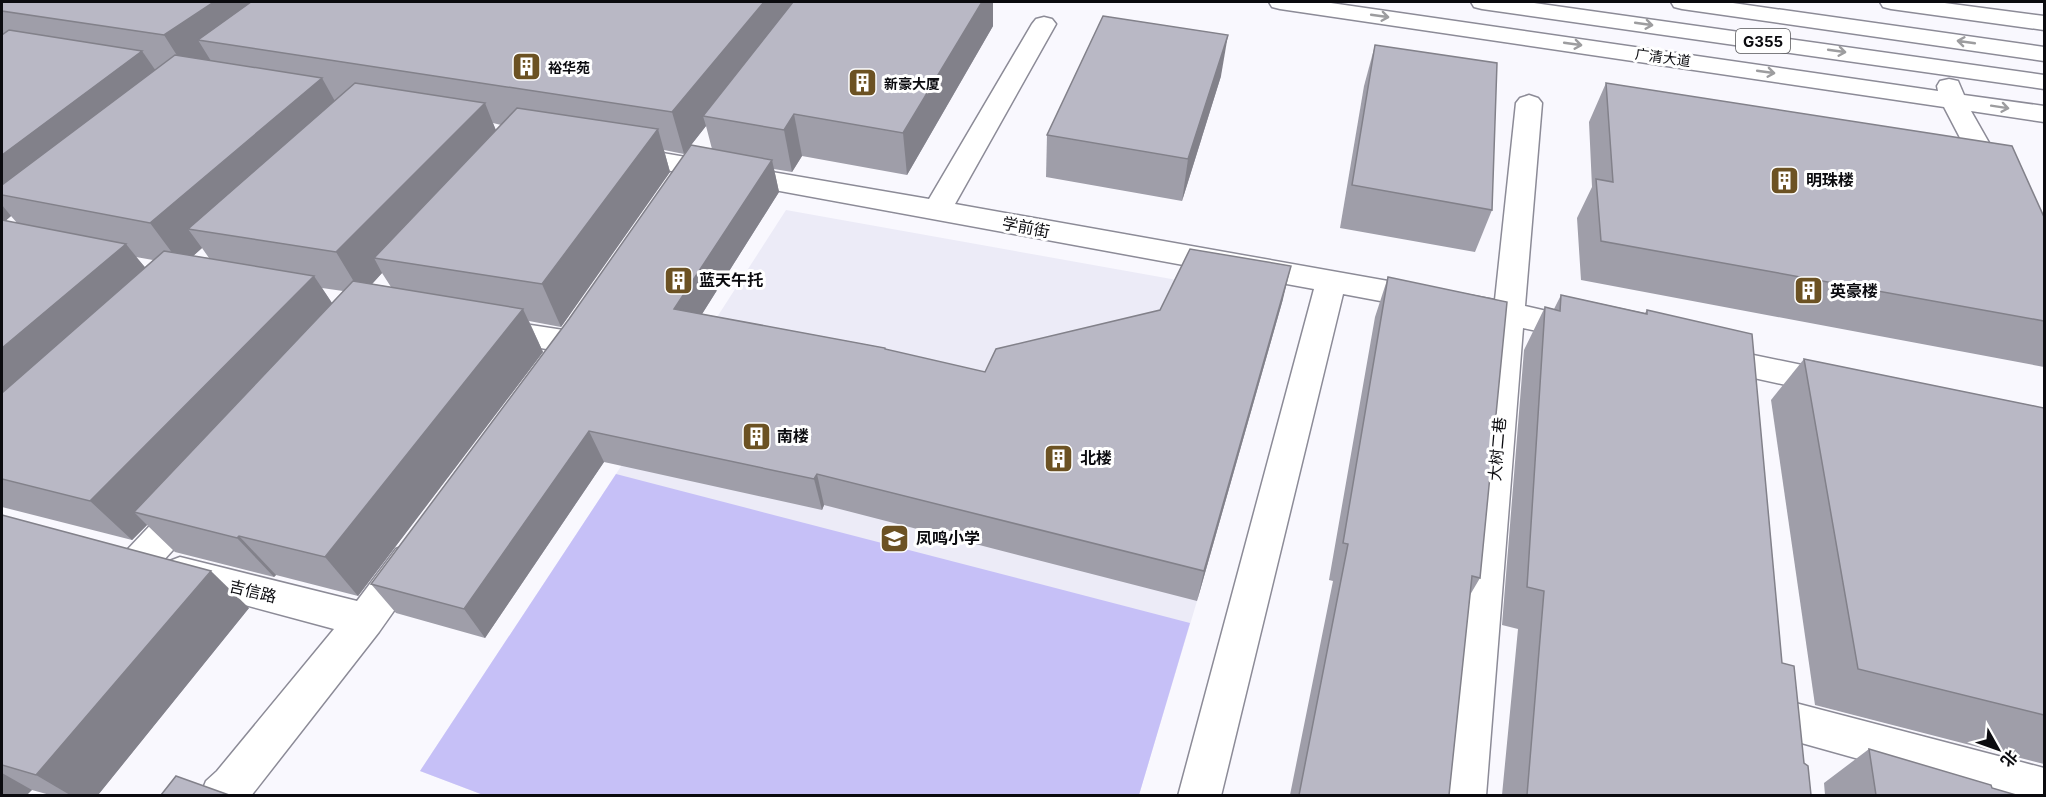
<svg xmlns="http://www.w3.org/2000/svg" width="2046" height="797" font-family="Inter,'Noto Sans SC',sans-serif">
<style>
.built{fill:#ecebf7}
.green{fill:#c6c0f7}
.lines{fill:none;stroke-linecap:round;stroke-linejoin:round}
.minor-casing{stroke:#8c8b97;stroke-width:3}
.highway-casing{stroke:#8c8b97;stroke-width:3}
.minor{fill:#fff;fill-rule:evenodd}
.highway{fill:#fff;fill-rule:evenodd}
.wall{fill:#9f9ea9;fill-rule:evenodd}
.shaded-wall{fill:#82818a}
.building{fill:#b9b8c5;stroke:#82818a;stroke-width:1.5}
.oneway{stroke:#9d9d9f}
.labels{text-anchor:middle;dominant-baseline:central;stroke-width:6;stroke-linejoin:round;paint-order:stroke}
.far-street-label{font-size:14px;fill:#0b0b0f;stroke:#fff}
.far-poi-label{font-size:14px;font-weight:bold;fill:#0b0b0f;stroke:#fff;text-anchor:start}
.shield{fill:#fff;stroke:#545457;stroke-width:1.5}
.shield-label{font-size:15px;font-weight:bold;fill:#0b0b0f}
.poi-label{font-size:16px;font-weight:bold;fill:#0b0b0f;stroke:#fff;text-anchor:start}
.street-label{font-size:16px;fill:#0b0b0f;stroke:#fff}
</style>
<rect width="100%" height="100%" fill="#f9f8fe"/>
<!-- built -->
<polygon class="built" points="786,210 1283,299 1197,601 1139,795 486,796 420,771 616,474"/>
<!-- green -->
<polygon class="green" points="616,474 1190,623 1139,795 486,796 420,771"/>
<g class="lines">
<defs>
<g id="minor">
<polygon points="1269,2 1324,2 1938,91 1937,86 1940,81 1949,79 1958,81 1964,95 2044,106 2044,122 1971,111 2009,178 2005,184 1995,187 1985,184 1981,178 1944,107 1280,9 1272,7"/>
<polygon points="1880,2 1937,2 2044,16 2044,30 1891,9 1883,7"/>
<polygon points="1044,17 1052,19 1056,24 955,204 1495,300 1516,103 1520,98 1529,95 1538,98 1542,103 1525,306 1595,322 1600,330 1595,338 1584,341 1523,328 1486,796 1442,796 1493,322 1343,294 1221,796 1178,796 1314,289 622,162 613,160 609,154 613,148 622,146 929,199 1032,24 1036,19"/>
<polygon points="492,319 570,331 581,334 586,342 581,350 570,353 481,338 476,330 481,322"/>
<polygon points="1710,346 1836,372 1848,375 1852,384 1848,393 1836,396 1699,366 1694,358 1699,350"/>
<polygon points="191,491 204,496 209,506 204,516 152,573 139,578 126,573 120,562 126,551 178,496"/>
<polygon points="409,544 422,549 428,560 422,571 379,632 251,796 200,796 206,781 217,771 334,629 167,584 161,573 167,562 180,557 357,601 396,549"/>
<polygon points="1780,699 2044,768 2044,796 1991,796 1780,737 1765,732 1759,718 1765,704"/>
</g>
<g id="highway">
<polygon points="1471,2 1527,2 2044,75 2044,89 1482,9 1474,7"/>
<polygon points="1671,2 1726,2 2044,47 2044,61 1682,9 1674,7"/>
</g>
</defs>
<!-- minor casing -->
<use href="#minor" class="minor-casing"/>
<!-- highway casing -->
<use href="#highway" class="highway-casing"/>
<!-- minor -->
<use href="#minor" class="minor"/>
<!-- highway -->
<use href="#highway" class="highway"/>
</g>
<!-- wall -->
<g class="wall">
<path d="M2,2H993V26L907,175L802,156L792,172L774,169L779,192L702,314L885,348L886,350L985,372L1283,299L1197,601L824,505L822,510L604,462L485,638L396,613L371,584L712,149L706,126L684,154L664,150L670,172L561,327L529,321L543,352L358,596L276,575L274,577L175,552L147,525L132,540L2,507ZM493,123L501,125L496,130ZM11,216L17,223L5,221ZM202,248L209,258L193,256ZM136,257L153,260L145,267ZM382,273L391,287L372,284ZM322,288L343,291L332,303Z"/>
<polygon points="1375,45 1492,210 1475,252 1340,228 1364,86"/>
<polygon points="1221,76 1182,201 1046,177 1047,135"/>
<polygon points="1606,83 2044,217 2044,367 1581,280 1577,218 1592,187 1589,122"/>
<polygon points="1388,277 1480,578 1470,595 1449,795 1290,795 1333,581 1329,580 1375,317"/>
<polygon points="1561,295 1645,313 1647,310 1782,663 1811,795 1502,795 1518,629 1502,625 1524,350 1545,307 1554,309"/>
<polygon points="1804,359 2044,408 2044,764 1815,705 1771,400"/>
<polygon points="2,515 249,608 98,795 50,795 32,790 2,795"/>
<polygon points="1869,749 1992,788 2016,795 1825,795 1824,783"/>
</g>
<!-- shaded-wall -->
<g class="shaded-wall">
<polygon points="214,2 293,2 198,40 211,61 190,76 164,35"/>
<polygon points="764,2 804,2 703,116 706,126 684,154 672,112"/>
<polygon points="982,2 993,2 993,26 907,175 903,133"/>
<polygon points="1228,35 1221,76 1182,201 1188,159"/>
<polygon points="142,51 170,91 2,195 2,155"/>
<polygon points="322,78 345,119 188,229 202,248 182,266 150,223"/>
<polygon points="485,103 502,146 374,258 382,273 362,295 336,252"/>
<polygon points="794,114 802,156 792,172 784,130"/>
<polygon points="658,129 670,172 561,327 542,284"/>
<polygon points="772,160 779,192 685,341 674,309"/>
<polygon points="2,205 11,216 2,224"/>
<polygon points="126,244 159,285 2,426 2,348"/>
<polygon points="1291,266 1283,299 1197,601 1204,571"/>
<polygon points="314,276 342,318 134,512 147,525 132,540 90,501"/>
<polygon points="523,309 543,352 358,596 325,557"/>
<polygon points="589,431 604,462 485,638 464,609"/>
<polygon points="817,474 824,505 822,510 814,479"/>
<polygon points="239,536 276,575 274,577 237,538"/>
<polygon points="211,571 249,608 98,795 70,795 36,775"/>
<polygon points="2,773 32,790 27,795 2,795"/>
</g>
<!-- building -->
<g class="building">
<polygon points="2,2 214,2 164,35 2,11"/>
<polygon points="251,2 764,2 672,112 198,40"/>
<polygon points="793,2 982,2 903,133 794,114 784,130 703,116"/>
<polygon points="1103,16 1228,35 1188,159 1047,135"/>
<polygon points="9,30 142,51 2,155 2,35"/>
<polygon points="1375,45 1497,63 1492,210 1352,185"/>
<polygon points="175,55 322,78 150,223 2,195 2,185"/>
<polygon points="355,83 485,103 336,252 188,229"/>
<polygon points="1606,83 2012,146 2044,217 2044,321 1601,241 1596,179 1613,182"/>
<polygon points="517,108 658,129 542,284 374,258"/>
<polygon points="691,145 772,160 674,309 885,348 885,349 985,372 996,349 1160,310 1190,249 1291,266 1204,571 817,474 814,479 589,431 464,609 371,584 569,319"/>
<polygon points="2,220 126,244 2,348"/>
<polygon points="164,251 314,276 90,501 2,479 2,393"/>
<polygon points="1388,277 1507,302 1480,578 1472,576 1449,795 1299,795 1348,544 1343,543"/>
<polygon points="353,281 523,309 325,557 239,536 237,538 134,512"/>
<polygon points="1561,295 1647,314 1647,310 1752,334 1782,663 1794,666 1804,763 1808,766 1811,795 1527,795 1544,591 1527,587 1545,307 1560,311"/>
<polygon points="1804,359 2044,408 2044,715 1858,669"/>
<polygon points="2,515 211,571 36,775 2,765"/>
<polygon points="1869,749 1991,785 1992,788 2016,795 1876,795"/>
<polygon points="176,776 229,795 161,795"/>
</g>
<!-- one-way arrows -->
<defs><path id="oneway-shaft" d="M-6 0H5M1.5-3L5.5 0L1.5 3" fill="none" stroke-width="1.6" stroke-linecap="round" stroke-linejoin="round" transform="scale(1.5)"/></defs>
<g class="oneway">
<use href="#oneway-shaft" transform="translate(1380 16) rotate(8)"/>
<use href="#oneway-shaft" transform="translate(1644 24) rotate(8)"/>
<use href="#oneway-shaft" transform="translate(1966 42) rotate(-172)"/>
<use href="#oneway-shaft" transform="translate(1573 44) rotate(8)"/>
<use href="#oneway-shaft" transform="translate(1837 51) rotate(8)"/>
<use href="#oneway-shaft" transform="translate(1766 72) rotate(8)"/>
<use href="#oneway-shaft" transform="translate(2000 107) rotate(9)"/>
</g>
<!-- icons -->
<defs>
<symbol id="building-square" viewBox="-11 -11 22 22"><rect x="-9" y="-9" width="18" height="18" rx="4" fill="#6c5223" stroke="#fff"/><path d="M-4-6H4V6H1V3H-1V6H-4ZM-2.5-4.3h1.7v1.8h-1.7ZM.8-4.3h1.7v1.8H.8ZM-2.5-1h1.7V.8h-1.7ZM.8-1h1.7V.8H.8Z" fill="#fff"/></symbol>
<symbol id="school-square" viewBox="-11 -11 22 22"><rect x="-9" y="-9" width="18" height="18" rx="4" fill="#6c5223" stroke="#fff"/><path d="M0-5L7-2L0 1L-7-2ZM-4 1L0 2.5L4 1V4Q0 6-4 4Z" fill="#fff"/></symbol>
</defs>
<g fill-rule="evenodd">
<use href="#building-square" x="510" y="50" width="33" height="33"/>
<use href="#building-square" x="846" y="66" width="33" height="33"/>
<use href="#building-square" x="1768" y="164" width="33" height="33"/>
<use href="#building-square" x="662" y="264" width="33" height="33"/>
<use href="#building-square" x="1792" y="274" width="33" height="33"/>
<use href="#building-square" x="740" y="420" width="33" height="33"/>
<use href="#building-square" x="1042" y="442" width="33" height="33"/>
<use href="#school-square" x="878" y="522" width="33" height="33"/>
</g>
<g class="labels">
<!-- far-street labels -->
<g class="far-street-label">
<text transform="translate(1663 57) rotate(8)">广清大道</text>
</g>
<!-- far-poi labels -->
<g class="far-poi-label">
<text x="548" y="67">裕华苑</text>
<text x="884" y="83">新豪大厦</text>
</g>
<!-- shield labels -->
<rect class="shield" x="1736" y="29" width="54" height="24" rx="4.5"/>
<g class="shield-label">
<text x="1763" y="41">G355</text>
</g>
<!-- poi labels -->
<g class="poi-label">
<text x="1806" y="180">明珠楼</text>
<text x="699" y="280">蓝天午托</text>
<text x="1830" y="291">英豪楼</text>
<text x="777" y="436">南楼</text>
<text x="1080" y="458">北楼</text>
<text x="916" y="538">凤鸣小学</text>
</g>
<!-- street labels -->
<g class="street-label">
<text transform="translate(1026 227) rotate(11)">学前街</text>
<text transform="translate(1497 449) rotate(-85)">大树二巷</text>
<text transform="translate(253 591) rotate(14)">吉信路</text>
</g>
</g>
<!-- border -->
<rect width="2046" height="797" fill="none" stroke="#0b0b0f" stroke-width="6"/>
<!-- north arrow -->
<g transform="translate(1998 749) rotate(130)" stroke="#ffffff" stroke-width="4.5" paint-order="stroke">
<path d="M0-4.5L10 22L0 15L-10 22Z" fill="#0b0b0f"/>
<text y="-9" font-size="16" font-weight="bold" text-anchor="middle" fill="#0b0b0f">北</text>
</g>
</svg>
